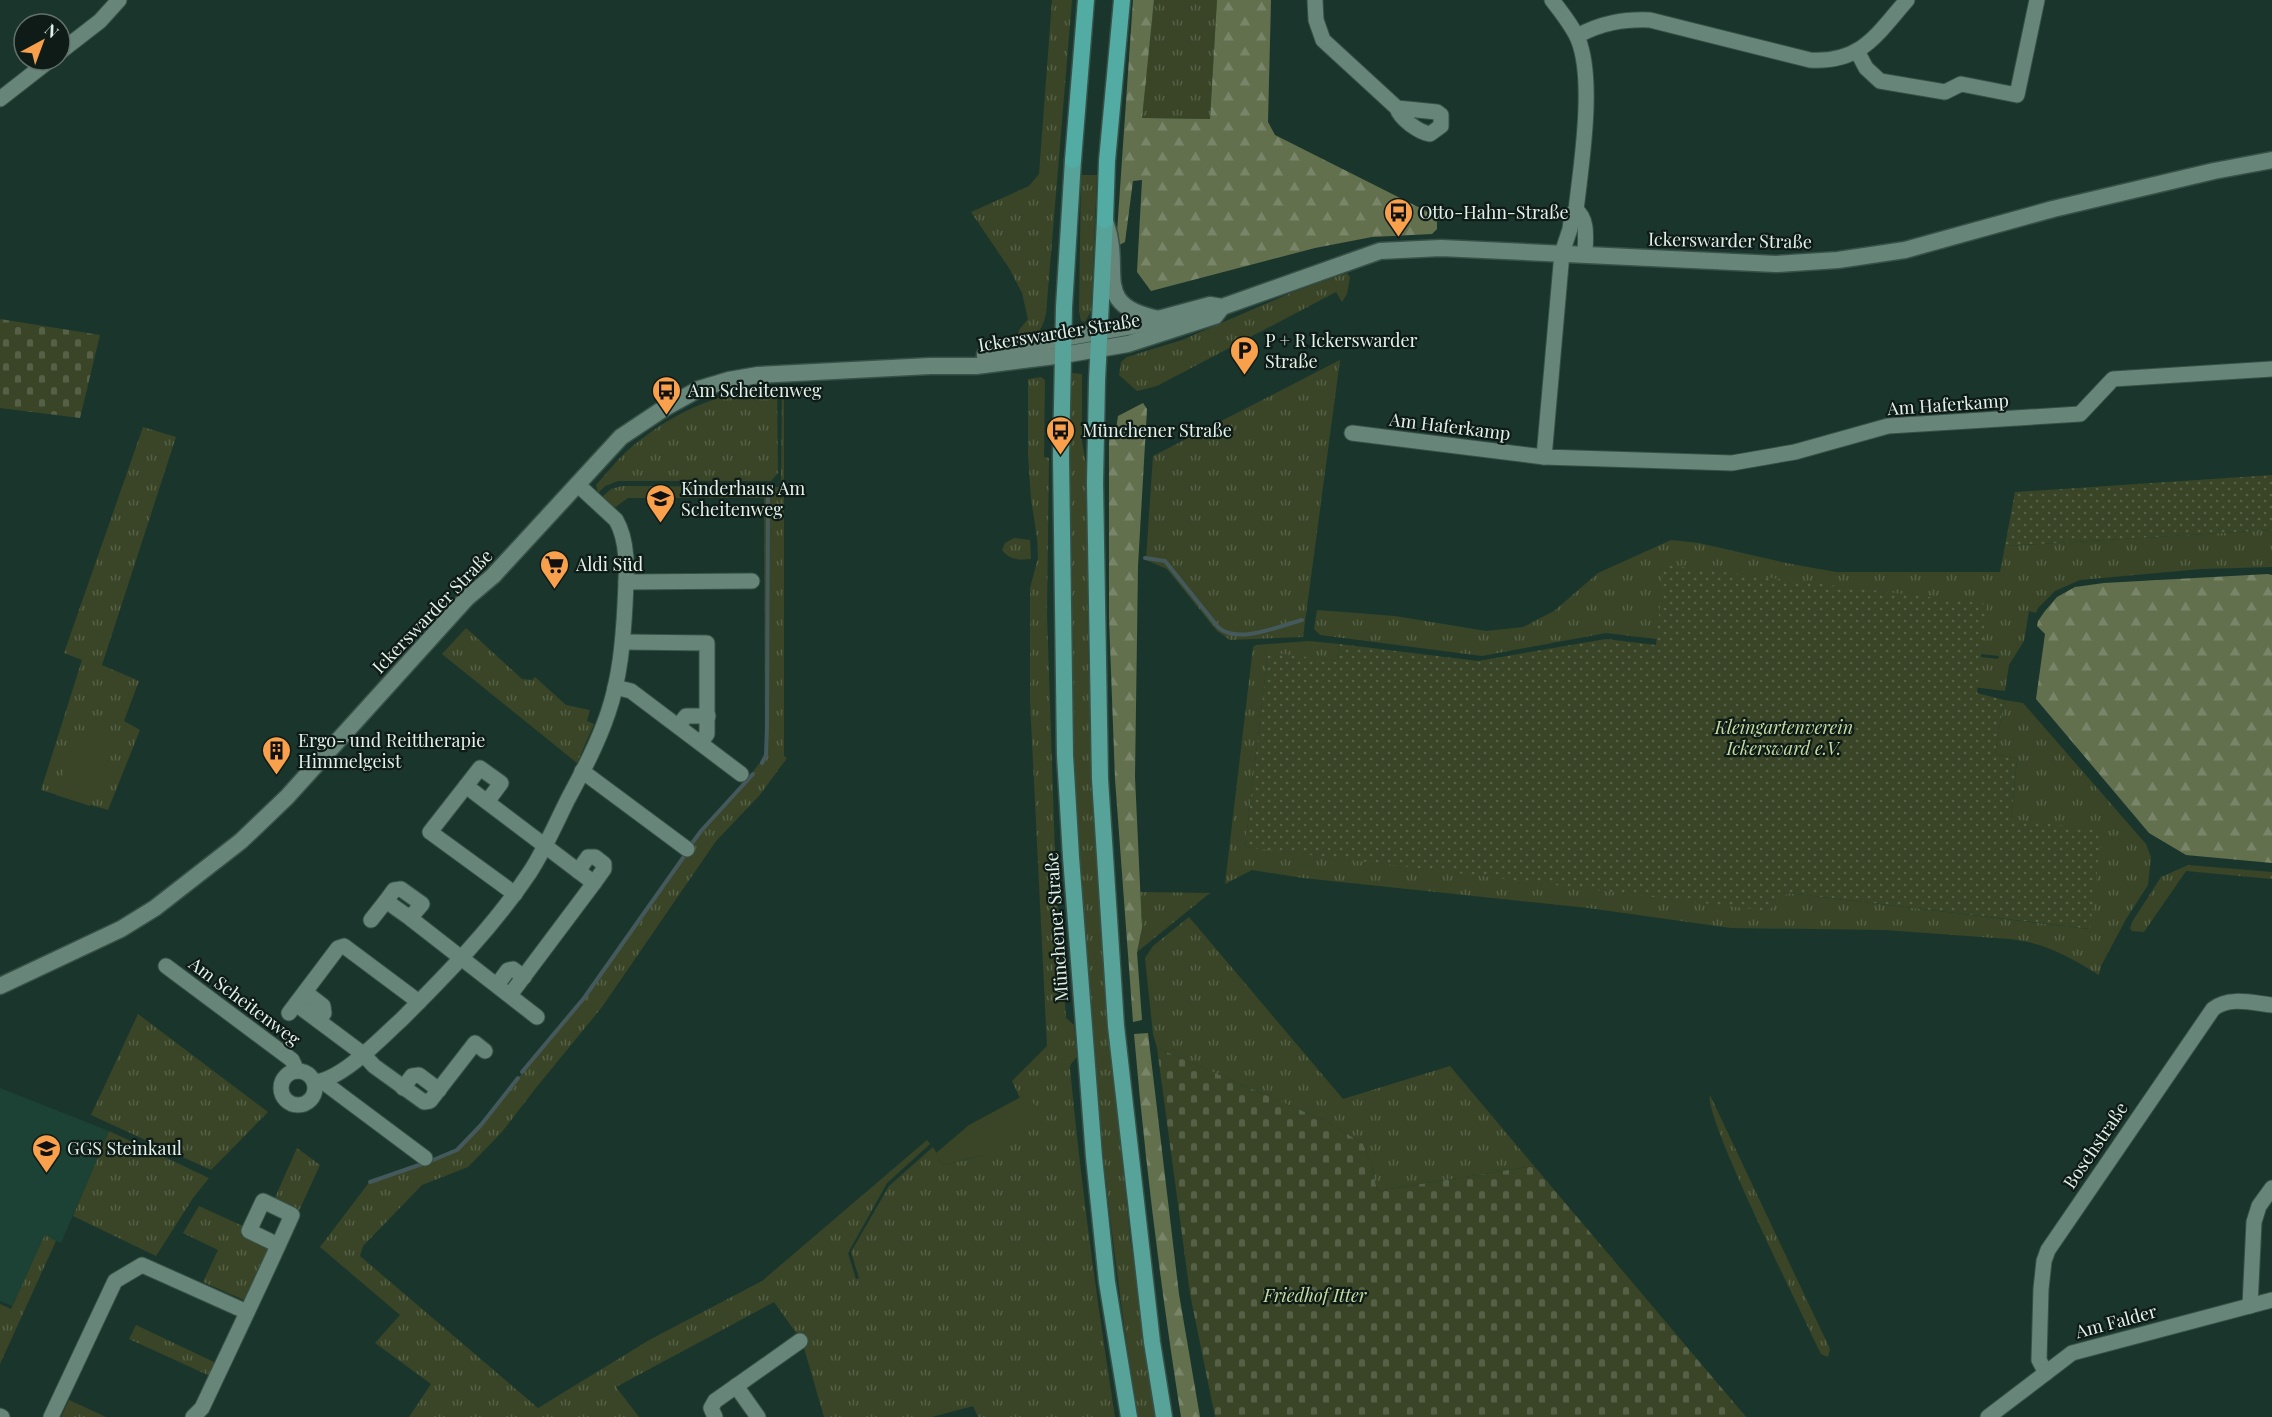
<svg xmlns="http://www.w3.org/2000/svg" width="2272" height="1417" font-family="'Playfair Display',serif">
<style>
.built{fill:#1c4235}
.grass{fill:url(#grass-tufts);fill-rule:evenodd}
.forest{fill:url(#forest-firs)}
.cemetery{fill:url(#cemetery-stones)}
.garden{fill:url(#garden-dots)}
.pitch{fill:#394526}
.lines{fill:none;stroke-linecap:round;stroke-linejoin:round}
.stream{stroke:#44595b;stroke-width:4}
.minor-casing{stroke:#385148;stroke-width:17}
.tertiary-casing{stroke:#385148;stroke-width:19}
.secondary-casing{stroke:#385148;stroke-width:19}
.primary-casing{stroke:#385148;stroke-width:19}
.trunk-casing{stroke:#385148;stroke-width:19}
.minor{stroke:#678679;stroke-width:15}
.tertiary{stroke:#678679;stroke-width:16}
.secondary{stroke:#678679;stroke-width:16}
.primary{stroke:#57a399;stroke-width:16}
.trunk{stroke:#52aca4;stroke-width:16}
.labels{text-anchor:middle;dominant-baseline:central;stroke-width:4.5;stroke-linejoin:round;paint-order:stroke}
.poi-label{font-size:18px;fill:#e2f2eb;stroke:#0f1b16;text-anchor:start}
.street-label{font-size:18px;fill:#e2f2eb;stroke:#0f1b16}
.park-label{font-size:18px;font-style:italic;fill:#c6dda2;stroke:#0f1b16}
</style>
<defs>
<pattern id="grass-tufts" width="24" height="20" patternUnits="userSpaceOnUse" patternTransform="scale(1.5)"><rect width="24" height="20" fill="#394526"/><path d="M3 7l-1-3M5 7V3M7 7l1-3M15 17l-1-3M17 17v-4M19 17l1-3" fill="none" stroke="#556046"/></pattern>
<pattern id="forest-firs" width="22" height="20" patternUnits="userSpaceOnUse" patternTransform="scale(1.5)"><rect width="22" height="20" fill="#63704e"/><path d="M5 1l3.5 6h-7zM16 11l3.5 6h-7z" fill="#798568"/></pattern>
<pattern id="cemetery-stones" width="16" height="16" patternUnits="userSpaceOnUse" patternTransform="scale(1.5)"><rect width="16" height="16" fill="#394526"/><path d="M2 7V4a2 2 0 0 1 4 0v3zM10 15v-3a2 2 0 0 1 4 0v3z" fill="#556046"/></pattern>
<pattern id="garden-dots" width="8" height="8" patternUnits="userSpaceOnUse" patternTransform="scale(1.5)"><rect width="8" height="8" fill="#394526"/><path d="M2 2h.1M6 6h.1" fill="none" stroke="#556046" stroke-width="1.8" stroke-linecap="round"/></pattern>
</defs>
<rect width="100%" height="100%" fill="#1a362c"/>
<!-- built -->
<polygon class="built" points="0,1088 109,1131 61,1243 45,1236 12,1306 0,1301"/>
<!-- grass -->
<g class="grass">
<path d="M1052,0H1072L1046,314C1041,334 1036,337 1017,342L1019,330L1028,319L1022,293L1009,268L971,212L1029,186L1039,174Z"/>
<polygon points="1154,0 1217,0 1210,119 1141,118"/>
<polygon points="1081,175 1097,175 1091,311 1085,322 1081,321 1079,311"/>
<polygon points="1347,273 1350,277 1347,294 1342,302 1336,292 1157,386 1137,391 1119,375 1121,362 1127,357 1182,340 1293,292"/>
<polygon points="1340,360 1303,637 1230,640 1217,631 1167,569 1146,560 1153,456"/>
<path d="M1072,373L1082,374V442L1087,469L1088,651L1094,815L1107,1007L1130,1238L1157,1417H1138C1106,1218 1087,1017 1077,815C1069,668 1066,521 1072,373Z"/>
<path d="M1041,377L1045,380L1044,457L1049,458L1047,615L1056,884L1066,1018L1074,1025L1077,1057L1071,1064L1070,1068C1081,1185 1097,1301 1115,1417H978L973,1406L932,1417H824L802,1341L774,1302L616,1387L639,1417H409L431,1384L375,1343L400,1315L320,1247L371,1180L447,1154L456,1149L480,1125L584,997L703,827L742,786L765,756L764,498H628L614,508L602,497L611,489L622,486L781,487L782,386H784V756L787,758L759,796L716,841L602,1007L535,1089L502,1132L468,1167L422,1185L363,1246L360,1256L538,1408L651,1339L762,1281L927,1140L930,1144L887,1183L848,1253L856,1279L859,1278L851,1252L889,1186L933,1147L943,1165L985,1155L1028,1093L1020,1098L1012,1081L1047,1046L1030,701V588L1038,558L1037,538L1031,499L1028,455V379Z"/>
<path d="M777,387L778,473L771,481H618L605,486L598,493L596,485C606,474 616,461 627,451C669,414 721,390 777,387Z"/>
<polygon points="143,427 176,437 102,665 139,681 124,721 140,730 108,810 41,790 82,660 64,653"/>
<path d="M2272,530V567L2201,569L2080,580L2055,591L2038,608L2036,613L2029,611L2024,641L2009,665L2005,691L1867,674L1866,664L1606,633L1482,656L1320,635L1314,629L1317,610L1395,616L1486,631L1523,627L1554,611L1598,573L1671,540L1699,543L1786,563L1836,572H2000L2005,546ZM1986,604L1981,654L1999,656L1998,659L1683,622Z"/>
<path d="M1014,538L1030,540L1031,559C1018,560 1010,560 1002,550L1005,543Z"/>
<polygon points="466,628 522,679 532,680 535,677 566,705 590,710 587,721 594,724 577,763 442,654"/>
<path d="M1309,641L1339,644L1337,661L1268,653L1245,847L1788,893L2089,929L2011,820L2017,759L1995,754L2004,700L2023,703L2146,844L2151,857L2148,885L2126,919L2101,966L2099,975C2070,957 2044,942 2009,939L1885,930L1731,928L1588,908L1303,878L1252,870L1225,884L1253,647L1256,645Z"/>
<polygon points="2188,865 2272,872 2272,879 2186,871 2144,932 2132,931 2130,928 2132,922 2161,877"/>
<polygon points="1140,892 1210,893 1137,952 1142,928"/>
<polygon points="1189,917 1343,1099 1450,1066 1534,1166 1377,1191 1372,1166 1363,1144 1330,1123 1157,1048 1153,1034 1145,958 1153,946"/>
<polygon points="138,1014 268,1112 211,1170 91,1115"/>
<path d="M1710,1095L1830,1349L1828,1357L1821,1354C1806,1322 1702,1113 1710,1095Z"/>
<polygon points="109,1131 209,1178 193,1198 156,1256 73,1216"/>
<polygon points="297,1148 320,1165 298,1213 274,1200"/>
<polygon points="199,1206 245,1227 241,1235 269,1247 244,1300 203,1282 218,1250 183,1233"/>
<polygon points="45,1235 56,1241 0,1364 0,1304 11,1309"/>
<polygon points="136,1325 216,1363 210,1376 129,1339"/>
<polygon points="69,1400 106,1417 61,1417"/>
</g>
<!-- forest -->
<g class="forest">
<polygon points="1133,0 1154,0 1142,118 1210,119 1217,0 1271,0 1268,122 1275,135 1428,212 1437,220 1437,229 1432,234 1372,237 1315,248 1151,291 1137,272 1142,180 1133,181 1125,242 1116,247"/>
<polygon points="1143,403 1147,409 1138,566 1135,777 1142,928 1137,952 1142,1020 1133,1022 1115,779 1109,618 1109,435 1116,429 1118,416"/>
<polygon points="2268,574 2272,575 2272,863 2186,855 2149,833 2036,699 2045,634 2037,626 2038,621 2045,611 2057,597 2075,587 2104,583"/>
<path d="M1148,1033L1179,1294L1200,1417H1181C1161,1290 1145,1162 1134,1034Z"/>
</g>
<!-- cemetery -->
<g class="cemetery">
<polygon points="0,319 100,335 80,418 0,408"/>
<polygon points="1157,1048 1330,1123 1363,1144 1372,1166 1377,1191 1534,1166 1746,1417 1215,1417 1190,1294"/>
</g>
<!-- garden -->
<g class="garden">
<polygon points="2272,475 2272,530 2005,546 2015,492"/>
<polygon points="1664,565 1987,604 1977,693 2004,700 1995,754 2017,759 2011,819 2102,831 2090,929 1788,893 1768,911 1245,847 1268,652 1337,661 1339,644 1478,661 1606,639 1656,645"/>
</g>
<!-- pitch -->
<g class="pitch">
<polygon points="78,730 114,746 90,806 56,795"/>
<polygon points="1028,1093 1044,1123 985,1155 943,1165 936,1153 969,1125"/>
</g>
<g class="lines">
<!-- stream -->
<g class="stream">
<path d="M1145,558L1165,561L1218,627C1237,645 1279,626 1302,620"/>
<polyline points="762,763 766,755 767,728 768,491"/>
<polyline points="690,846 701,831 753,774"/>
<polyline points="522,1072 584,998 685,855"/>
<polyline points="433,1160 457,1150 481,1125 518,1078"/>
<polyline points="370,1182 422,1164"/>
</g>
<defs>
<g id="minor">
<path d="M1315,0L1316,20L1323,40L1397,108C1400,119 1419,132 1430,134L1441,126V115L1437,112L1397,108"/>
<path d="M1552,0C1561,12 1572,25 1578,39C1595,80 1581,166 1576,210L1572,214L1570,229L1562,253L1544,457L1732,463L1795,452L1888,426L2080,414L2113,379L2272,369"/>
<path d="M1577,36C1601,23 1623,19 1650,20L1810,60C1862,63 1877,34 1907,0"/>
<polyline points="1857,51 1866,68 1880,81 1945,92 1961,84 2017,95 2037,0"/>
<polyline points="60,52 100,21 119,0"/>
<polyline points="0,99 50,60"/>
<path d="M1576,210C1589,220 1585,240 1585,255"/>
<polyline points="1352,433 1544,457"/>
<polyline points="626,582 752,581"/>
<polyline points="623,642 707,643 707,734 701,742"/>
<polyline points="615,687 631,691 741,774"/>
<polyline points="679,725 686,716 708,716"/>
<polyline points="582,771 687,849"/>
<polyline points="466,786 430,832 515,894"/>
<polyline points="487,802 466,786 480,768 501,783 487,802 594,883 510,995"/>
<polyline points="578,871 588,857 595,857 604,864 604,869 594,883"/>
<polyline points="410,918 386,901 394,890 401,889 422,904 410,918 537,1017"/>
<polyline points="371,920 386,901"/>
<polyline points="166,966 292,1060 297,1071"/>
<polyline points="497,985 508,970 513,969 524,977"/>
<polyline points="305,992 323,1006 324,1013 318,1020"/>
<polyline points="296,1004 363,1054 374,1066 424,1102 430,1101 475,1043 485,1051"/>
<polyline points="289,1013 338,948 344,946 419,1002"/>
<circle cx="298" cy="1088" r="17"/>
<polyline points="322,1081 425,1158"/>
<path d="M315,1082C343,1079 381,1038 402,1019C448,973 494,926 530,872C545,849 556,823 568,799C583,771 598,743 608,713C620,678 623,641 625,605C626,579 630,544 616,520L577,484"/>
<polyline points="403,1088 412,1076 419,1075 439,1090"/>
<polyline points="2250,1306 2254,1222 2259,1206 2272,1188"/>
<path d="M2046,1373L2039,1360L2041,1289L2044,1261L2048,1250L2213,1009C2229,996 2253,1003 2272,1005"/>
<polyline points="736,1386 758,1417"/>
<polyline points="0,1416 2,1417"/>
<polyline points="51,1417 115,1281 142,1265 247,1312"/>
<path d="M193,1417L202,1408C232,1344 263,1280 292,1215L263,1201L249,1231L278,1245"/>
<polyline points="715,1417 711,1408 715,1401 800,1341"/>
<polyline points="1988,1417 2072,1353 2272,1300"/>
</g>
<g id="tertiary">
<polyline points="985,355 1063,338"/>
<polyline points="0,986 121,929 155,908 241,841 287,797 467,598 493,576 621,437 663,409 699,389 729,380 758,375 930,366 976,366 1063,355"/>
</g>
<g id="secondary">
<path d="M1106,224C1123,272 1090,305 1159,319"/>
<polyline points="1063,338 1132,326 1210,305 1222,307 1380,251 1441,248 1776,264 1838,260 1905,250 2053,209 2214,171 2272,160"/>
<polyline points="1063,355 1128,344 1215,316 1222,307"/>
</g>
<g id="primary">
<polyline points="1073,160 1064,307 1061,456 1065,755 1071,857 1094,1157 1107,1282 1129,1417"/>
<polyline points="1105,220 1097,381 1095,483 1100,779 1116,1026 1152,1342 1164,1417"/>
</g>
<g id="trunk">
<polyline points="1073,160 1086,0"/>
<polyline points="1105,220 1107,161 1122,0"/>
</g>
</defs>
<!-- minor casing -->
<use href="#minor" class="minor-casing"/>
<!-- tertiary casing -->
<use href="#tertiary" class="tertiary-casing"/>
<!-- secondary casing -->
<use href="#secondary" class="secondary-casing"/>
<!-- primary casing -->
<use href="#primary" class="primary-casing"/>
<!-- trunk casing -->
<use href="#trunk" class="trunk-casing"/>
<!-- minor -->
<use href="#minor" class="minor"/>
<!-- tertiary -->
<use href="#tertiary" class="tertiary"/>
<!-- secondary -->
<use href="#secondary" class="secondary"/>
<!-- primary -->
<use href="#primary" class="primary"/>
<!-- trunk -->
<use href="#trunk" class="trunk"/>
</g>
<!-- icons -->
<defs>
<symbol id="bus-pin" viewBox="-11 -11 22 30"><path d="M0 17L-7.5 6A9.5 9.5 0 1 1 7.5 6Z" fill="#f8a04b" stroke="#0f1b16"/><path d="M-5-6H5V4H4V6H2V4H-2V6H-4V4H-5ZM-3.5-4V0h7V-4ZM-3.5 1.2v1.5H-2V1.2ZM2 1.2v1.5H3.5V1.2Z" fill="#111"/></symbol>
<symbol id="parking-pin" viewBox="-11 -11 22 30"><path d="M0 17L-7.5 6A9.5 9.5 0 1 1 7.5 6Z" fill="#f8a04b" stroke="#0f1b16"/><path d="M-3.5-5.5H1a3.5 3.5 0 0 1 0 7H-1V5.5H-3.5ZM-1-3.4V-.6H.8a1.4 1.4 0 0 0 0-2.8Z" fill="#111"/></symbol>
<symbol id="school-pin" viewBox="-11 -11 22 30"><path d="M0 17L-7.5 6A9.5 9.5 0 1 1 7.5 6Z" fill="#f8a04b" stroke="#0f1b16"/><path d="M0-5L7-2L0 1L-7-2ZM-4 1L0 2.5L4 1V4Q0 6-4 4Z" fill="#111"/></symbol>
<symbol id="supermarket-pin" viewBox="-11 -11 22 30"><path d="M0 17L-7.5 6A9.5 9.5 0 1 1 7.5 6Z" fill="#f8a04b" stroke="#0f1b16"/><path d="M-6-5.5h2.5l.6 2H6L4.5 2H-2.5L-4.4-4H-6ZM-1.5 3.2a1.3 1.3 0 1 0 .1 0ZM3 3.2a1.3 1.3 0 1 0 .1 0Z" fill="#111"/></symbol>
<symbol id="building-pin" viewBox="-11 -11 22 30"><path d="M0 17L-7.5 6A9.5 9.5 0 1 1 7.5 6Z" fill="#f8a04b" stroke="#0f1b16"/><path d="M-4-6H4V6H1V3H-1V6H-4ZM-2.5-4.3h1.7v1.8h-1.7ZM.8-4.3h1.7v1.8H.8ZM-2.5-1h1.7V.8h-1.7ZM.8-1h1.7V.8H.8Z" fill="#111"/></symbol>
</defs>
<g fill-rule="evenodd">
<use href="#bus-pin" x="1382" y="196" width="33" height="45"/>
<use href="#parking-pin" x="1228" y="334" width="33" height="45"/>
<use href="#bus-pin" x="650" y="374" width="33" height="45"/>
<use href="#bus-pin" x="1044" y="414" width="33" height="45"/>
<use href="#school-pin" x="644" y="482" width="33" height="45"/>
<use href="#supermarket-pin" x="538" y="548" width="33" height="45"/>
<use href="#building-pin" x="260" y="734" width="33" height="45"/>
<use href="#school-pin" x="30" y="1132" width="33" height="45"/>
</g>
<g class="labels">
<!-- poi labels -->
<g class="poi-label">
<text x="1419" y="212">Otto-Hahn-Straße</text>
<text x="1265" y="340">P + R Ickerswarder<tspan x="1265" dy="21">Straße</tspan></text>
<text x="688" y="390">Am Scheitenweg</text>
<text x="1082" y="430">Münchener Straße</text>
<text x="681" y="488">Kinderhaus Am<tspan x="681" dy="21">Scheitenweg</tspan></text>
<text x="576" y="564">Aldi Süd</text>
<text x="298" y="740">Ergo- und Reittherapie<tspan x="298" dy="21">Himmelgeist</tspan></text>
<text x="67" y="1148">GGS Steinkaul</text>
</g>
<!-- street labels -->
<g class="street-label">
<text transform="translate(1730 240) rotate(1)">Ickerswarder Straße</text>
<text transform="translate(1059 332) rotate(-9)">Ickerswarder Straße</text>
<text transform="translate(1948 404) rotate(-4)">Am Haferkamp</text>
<text transform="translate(1450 426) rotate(7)">Am Haferkamp</text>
<text transform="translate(432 611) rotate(-46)">Ickerswarder Straße</text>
<text transform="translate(1056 927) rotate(-94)">Münchener Straße</text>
<text transform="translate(245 1001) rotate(37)">Am Scheitenweg</text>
<text transform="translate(2095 1145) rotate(-56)">Boschstraße</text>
<text transform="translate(2116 1321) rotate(-15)">Am Falder</text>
</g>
<!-- park labels -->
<g class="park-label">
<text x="1784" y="727">Kleingartenverein<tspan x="1784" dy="21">Ickersward e.V.</tspan></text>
<text x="1315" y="1295">Friedhof Itter</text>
</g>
</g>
<!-- north arrow -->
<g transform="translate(42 42) rotate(41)"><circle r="28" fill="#0f1b16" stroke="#63716b" stroke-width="1.5"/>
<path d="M0-4.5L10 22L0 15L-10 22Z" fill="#f8a04b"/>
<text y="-9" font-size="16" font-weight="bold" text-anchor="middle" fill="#e2f2eb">N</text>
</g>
</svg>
